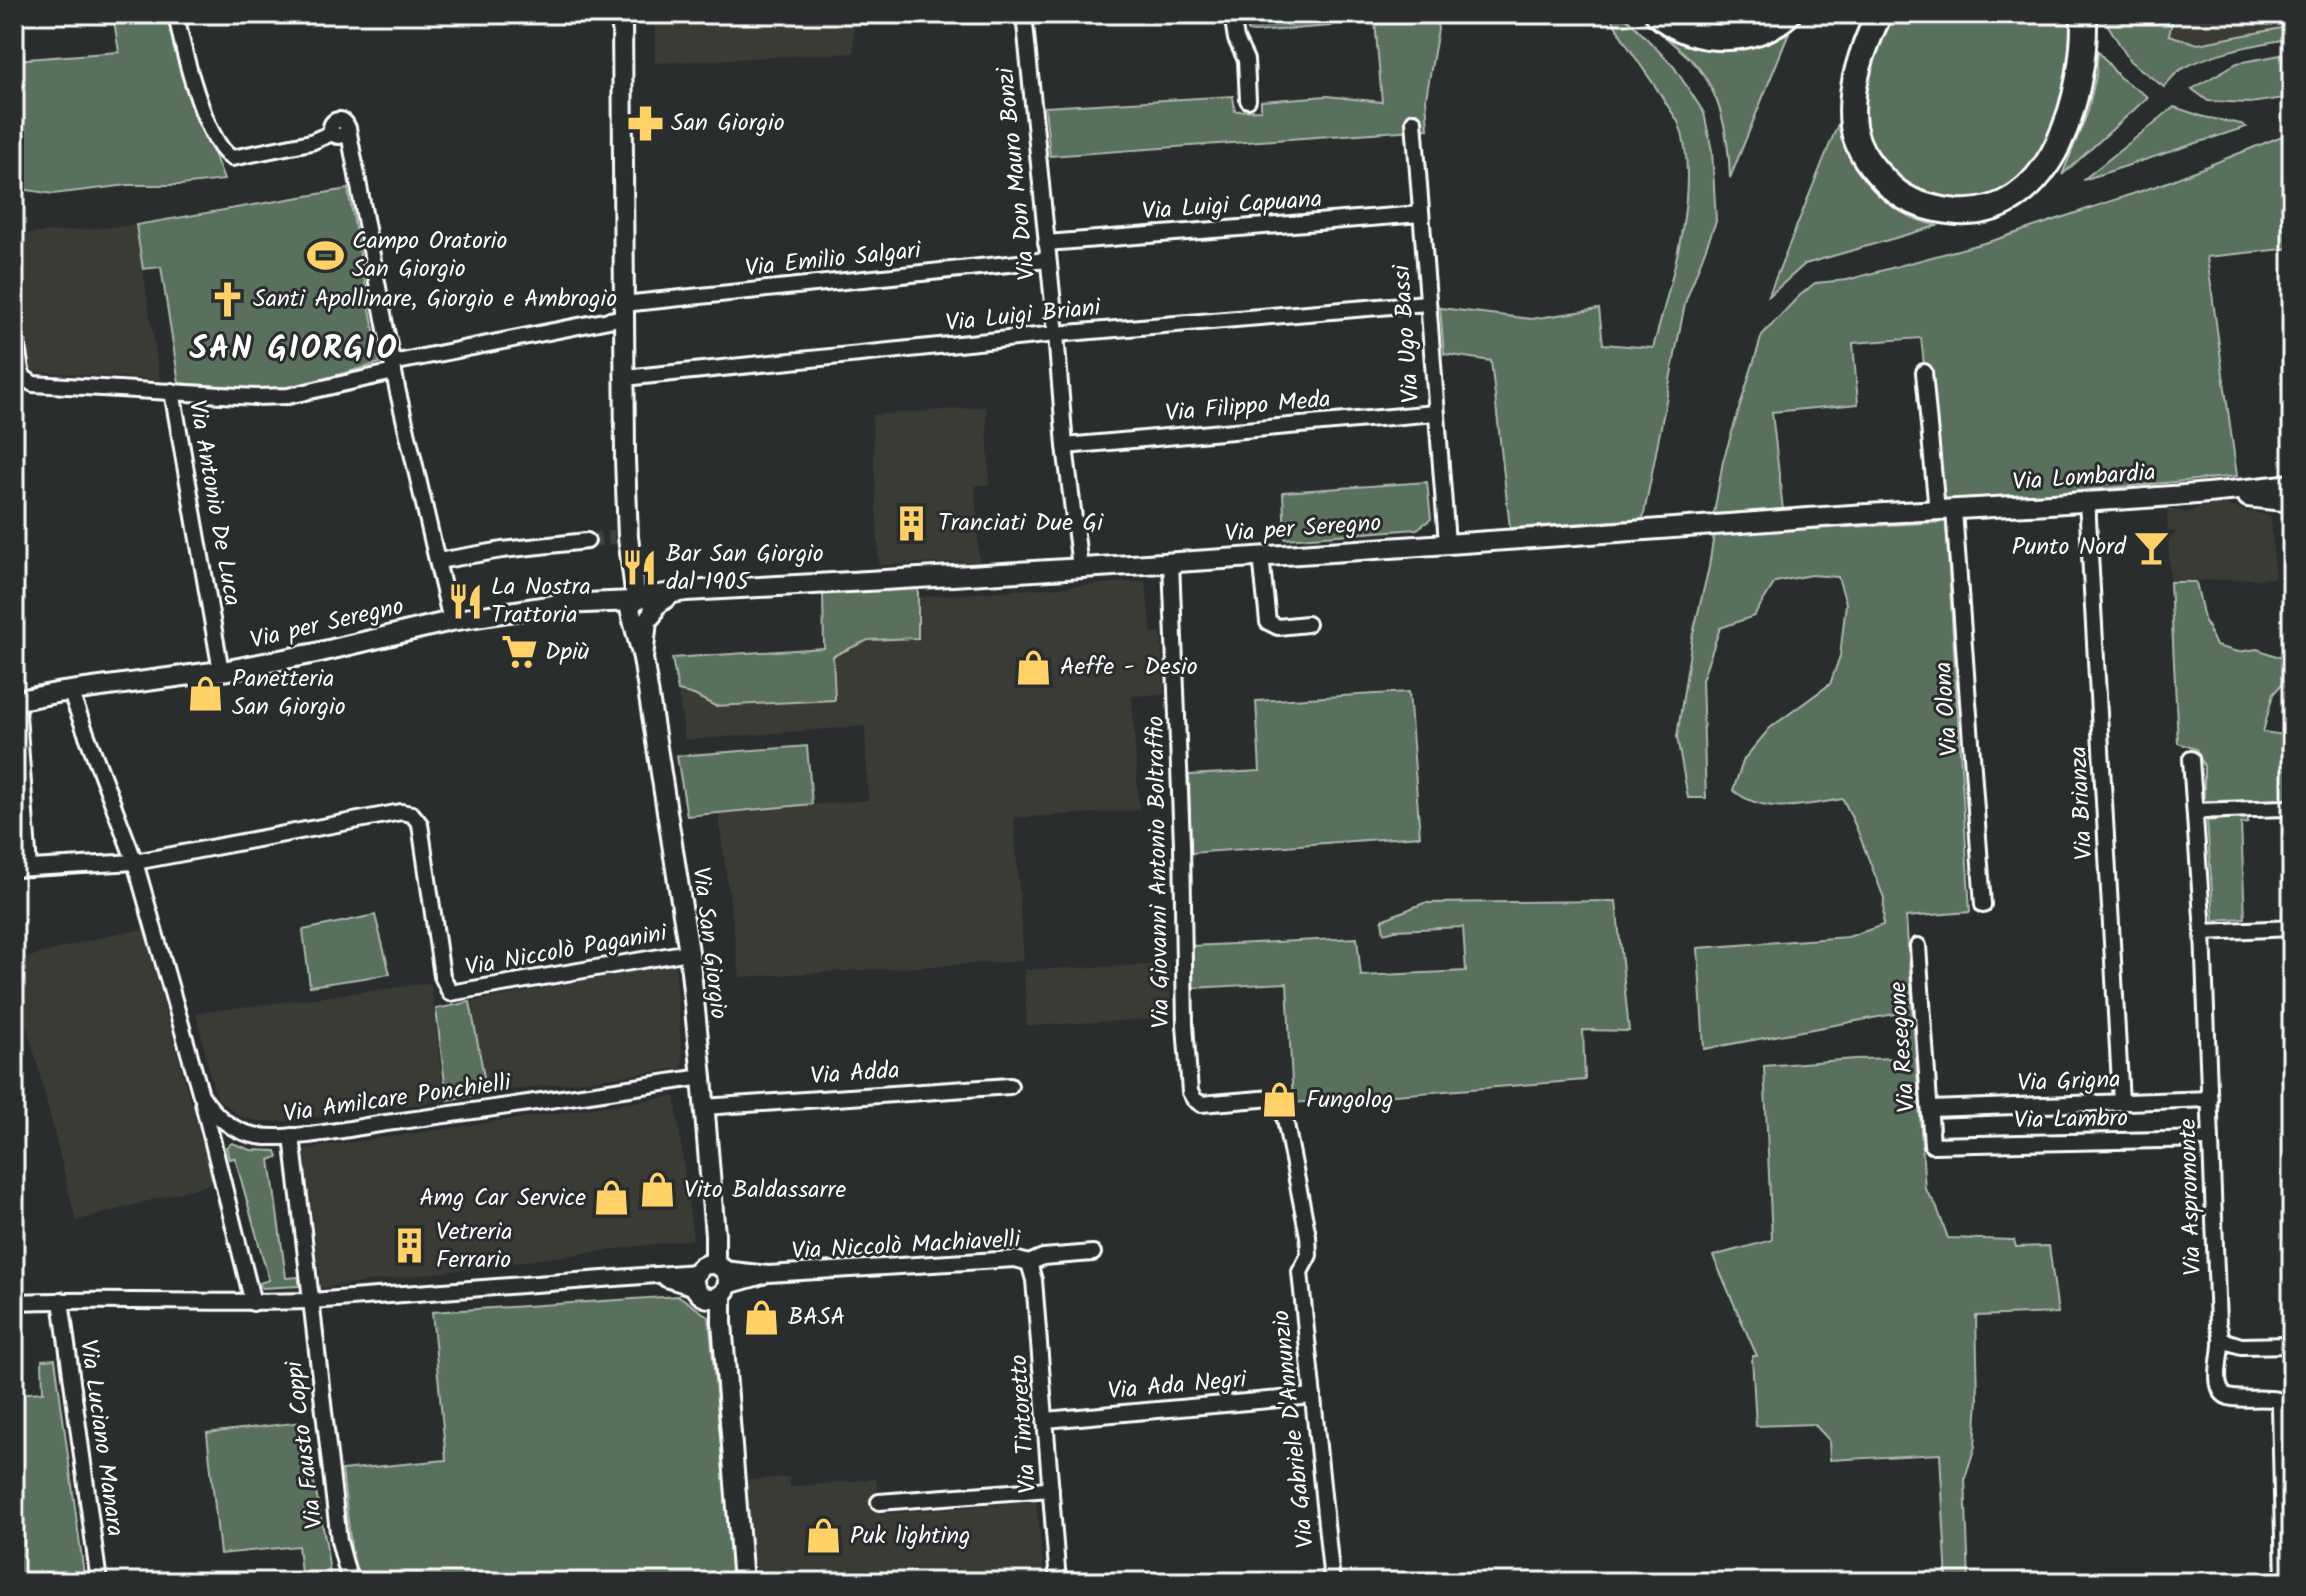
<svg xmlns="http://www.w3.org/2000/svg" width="2306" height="1596" font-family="Kalam,sans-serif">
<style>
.built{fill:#3b3a36}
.green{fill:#58705c;stroke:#acb8ae;stroke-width:2}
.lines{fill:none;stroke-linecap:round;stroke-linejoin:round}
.minor-tunnel{stroke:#3f4243;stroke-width:14;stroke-dasharray:14 7;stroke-linecap:butt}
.minor-casing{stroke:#fff;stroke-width:20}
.tertiary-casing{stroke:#fff;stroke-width:24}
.trunk-casing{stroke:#fff;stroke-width:30}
.minor{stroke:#2a2d2e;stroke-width:14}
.tertiary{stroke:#2a2d2e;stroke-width:18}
.trunk{stroke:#2a2d2e;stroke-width:24}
.labels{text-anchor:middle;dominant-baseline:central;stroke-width:6;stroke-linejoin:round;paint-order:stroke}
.poi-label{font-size:24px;fill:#fff;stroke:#2a2d2e;text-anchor:start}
.street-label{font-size:24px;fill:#fff;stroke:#2a2d2e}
.district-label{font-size:32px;font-weight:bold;letter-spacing:2px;fill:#fff;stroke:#2a2d2e}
</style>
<rect width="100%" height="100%" fill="#2a2d2e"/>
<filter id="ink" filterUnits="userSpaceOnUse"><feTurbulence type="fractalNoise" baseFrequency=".0125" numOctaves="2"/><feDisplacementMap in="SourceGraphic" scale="16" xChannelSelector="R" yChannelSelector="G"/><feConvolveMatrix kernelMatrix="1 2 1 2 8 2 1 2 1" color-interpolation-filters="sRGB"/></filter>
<g filter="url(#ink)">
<!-- built -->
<g class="built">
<polygon points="654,14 853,14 854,53 655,63"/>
<polygon points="2174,14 2292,14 2292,26 2198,44 2168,35"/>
<polygon points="136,225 160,380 27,371 14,294 14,235"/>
<polygon points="986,407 990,484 975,486 979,562 879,565 872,415"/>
<polygon points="2212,502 2271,516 2275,578 2170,582 2167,508 2187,513"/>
<polygon points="1145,581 1152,633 1161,633 1165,694 1132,696 1139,810 1014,818 1024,961 740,977 718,813 868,800 865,726 685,740 678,691 694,695 715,706 835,699 832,656 868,640 917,638 918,597"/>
<polygon points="143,930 213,1183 76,1221 36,1059 14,984 14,961 117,933"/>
<polygon points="675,964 683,1068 487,1093 470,1002"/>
<polygon points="1169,964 1171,1018 1027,1026 1024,970"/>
<polygon points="431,983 444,1101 279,1122 259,1121 239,1116 218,1099 213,1087 196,1013"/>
<polygon points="675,1096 693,1239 321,1288 304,1149"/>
<polygon points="789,1477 790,1487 876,1479 881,1514 1036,1501 1045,1582 753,1582 744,1480"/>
</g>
<!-- green -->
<g class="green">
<polygon points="113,14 167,14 174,49 224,180 181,185 128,185 53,194 14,188 14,60 119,52"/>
<polygon points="1245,14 1435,14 1438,29 1426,98 1428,129 1050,156 1045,107 1233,96 1235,111 1261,110 1261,101 1327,96 1382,102 1375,21 1337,22 1331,26 1255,32 1248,31"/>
<path d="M1610,14H1623L1674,67L1704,113L1712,151L1716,221L1685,303L1643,519L1510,528L1491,361L1444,354L1440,308L1531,319L1599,309L1603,344L1653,348C1670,286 1702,185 1679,124C1676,117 1670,110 1666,103C1648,73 1624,46 1610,14Z"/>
<path d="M1644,14H1649L1669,33L1695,46L1726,49L1759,45L1789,33L1730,178C1729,140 1722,96 1697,66C1681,47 1657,35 1644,14Z"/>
<polygon points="1673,14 1781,14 1766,23 1704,29"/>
<polygon points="1889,14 2077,14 2079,37 2057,131 2025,184 1968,207 1908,192 1869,145 1862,114 1865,83"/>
<path d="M2101,14H2174L2169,35L2198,44L2292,26V38C2255,45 2215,51 2182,69C2175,73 2169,81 2164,87L2130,61Z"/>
<polygon points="2098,51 2119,77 2148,97 2062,175 2087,114 2096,76"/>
<polygon points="2292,53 2292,97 2250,103 2208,101 2192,89 2237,63"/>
<polygon points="2174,107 2204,117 2241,124 2246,127 2083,180"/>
<path d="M1842,114C1839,156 1871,197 1907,215C1916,220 1927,223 1937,226L1805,264L1768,297Z"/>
<polygon points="2292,132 2292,248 2207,257 2237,476 1940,504 1921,338 1853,343 1858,404 1772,412 1783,510 1714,514 1723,461 1762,335 1798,297 1815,283 1847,280 1995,240 2165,183"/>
<polygon points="348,189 380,363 287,389 255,389 179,383 161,267 143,269 136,225"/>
<polygon points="1427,482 1431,519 1417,529 1285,539 1283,492"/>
<path d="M1946,522L1970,912L1906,917L1925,1189L1936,1205L1948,1238L2014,1240L2016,1247L2049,1246L2058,1313L1976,1316L1978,1399L1975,1446L1965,1478L1969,1582H1947L1940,1454L1830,1460L1829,1440L1814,1424L1756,1426L1752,1356H1757L1713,1256L1772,1240L1764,1066L1855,1059L1903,1058L1900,1013L1704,1049L1698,948L1848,937L1883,925L1884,898L1856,827L1843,799C1806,805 1764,816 1733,790L1744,759L1770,728L1830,684L1840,656L1846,603L1838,577L1811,575L1775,582L1754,616L1720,628L1702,680L1706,798H1688L1677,737L1692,638L1709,567L1714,534Z"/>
<polygon points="2170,582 2196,582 2204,619 2216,646 2238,652 2257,649 2282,658 2291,674 2273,694 2263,732 2292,736 2292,800 2204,801 2204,766 2196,749 2178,743"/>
<polygon points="918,587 918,638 868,640 833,656 835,700 715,706 694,695 678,691 672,658 824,648 823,592"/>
<polygon points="1409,692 1420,836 1191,853 1189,775 1260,771 1256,701"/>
<polygon points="807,746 812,804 687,816 677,756"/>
<polygon points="2248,817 2248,823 2241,824 2245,918 2214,920 2207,821"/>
<polygon points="1616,901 1629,1031 1583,1030 1585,1080 1293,1103 1287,983 1192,988 1191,946 1357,938 1361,976 1466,971 1463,927 1395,930 1384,933 1382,920 1424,903"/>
<polygon points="375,915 390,974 310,986 303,930"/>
<polygon points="470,1002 487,1093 447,1100 436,1009"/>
<polygon points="232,1143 251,1150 276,1151 278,1157 270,1160 286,1278 299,1277 299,1286 262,1288 259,1283 269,1280 235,1158 229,1159 226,1147"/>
<polygon points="679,1296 709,1317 734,1582 361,1582 352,1555 342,1470 446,1460 432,1312"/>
<polygon points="55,1359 85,1582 14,1582 14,1394 43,1392 42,1360"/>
<polygon points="302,1422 326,1543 331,1582 302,1582 298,1546 220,1554 207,1433"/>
</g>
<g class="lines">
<!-- minor-tunnel -->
<polyline class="minor-tunnel" points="587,541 615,537"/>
<defs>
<g id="minor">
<path d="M176,14C182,46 205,143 232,158L311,142L332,133"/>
<polyline points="1024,14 1056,334 1065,446 1080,567"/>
<polyline points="1232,14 1236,39 1246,60 1248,100"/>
<circle cx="339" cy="128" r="8"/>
<polyline points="1414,121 1447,543"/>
<polyline points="348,128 397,388 451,621"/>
<polyline points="1046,243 1421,214"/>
<polyline points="623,304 1047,260"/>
<polyline points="14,329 22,376 33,384 256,397 288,396 394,372"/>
<polyline points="392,363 624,317"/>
<polyline points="1924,372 1937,511"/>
<polyline points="624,378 1056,334 1427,303"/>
<polyline points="172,391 221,671"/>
<polyline points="1065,446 1435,413"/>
<polyline points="2087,501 2121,1102"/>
<polyline points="1954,510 1983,905"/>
<polyline points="1261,556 1268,622 1278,627 1307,624"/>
<polyline points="438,561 502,550 587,541"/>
<polyline points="1171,562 1182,844 1185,1025 1190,1092 1194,1099 1201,1104 1272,1098 1280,1102 1284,1114 1308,1236 1309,1255 1300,1272 1332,1582"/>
<path d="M70,691L135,862L201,1095C215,1116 232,1132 258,1136C293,1141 350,1128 386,1123C492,1109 597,1093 702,1077"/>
<polyline points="17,701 29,868"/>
<path d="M2191,759L2203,932L2218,1324C2220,1330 2222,1337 2221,1343C2221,1359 2209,1395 2233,1398C2248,1400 2263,1397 2278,1400L2280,1406L2284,1582"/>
<polyline points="2196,811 2285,808 2292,810"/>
<polyline points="14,869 135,862 401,812 412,814 420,824 442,976 450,993 689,952"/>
<polyline points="2203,932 2292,928"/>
<polyline points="1918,946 1932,1145 2210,1139"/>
<polyline points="203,1103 253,1303"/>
<polyline points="704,1107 1010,1086"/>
<polyline points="1930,1109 2210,1099"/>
<polyline points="292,1136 339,1541 350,1582"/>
<polyline points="1029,1263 1034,1280 1058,1582"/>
<polyline points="724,1269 768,1274 1015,1259 1029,1263 1043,1257 1093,1253"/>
<polyline points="666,1279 695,1288"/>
<polyline points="728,1286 763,1276"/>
<polyline points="61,1300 99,1582"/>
<path d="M14,1302C113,1298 212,1304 311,1301L696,1272"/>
<polyline points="2222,1340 2241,1346 2292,1345"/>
<polyline points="1046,1420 1313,1396"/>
<polyline points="879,1502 1051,1489"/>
</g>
<g id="tertiary">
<polyline points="622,14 625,459 628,537 636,599"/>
<polyline points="2248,497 2292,502"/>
<polyline points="670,595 654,607 652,615 647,620 643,658 689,952 702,1077 715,1235 715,1264"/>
<path d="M643,658L630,609L633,602L639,598L686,591C1060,571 1434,546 1808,518C1969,506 2131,504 2292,484"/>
<polyline points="14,701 56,693 228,670 316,653 451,621 560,604 634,601"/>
<circle cx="711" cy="1281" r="17"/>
<polyline points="722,1294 722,1323 743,1582"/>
</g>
<g id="trunk">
<path d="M1658,14C1693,45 1754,45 1788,14"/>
<path d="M1879,14C1863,48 1848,87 1853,126C1857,151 1873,170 1891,187C1908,203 1935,210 1958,212C2056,217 2086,90 2084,14"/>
</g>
</defs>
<!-- minor casing -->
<use href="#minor" class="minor-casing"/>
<!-- tertiary casing -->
<use href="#tertiary" class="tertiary-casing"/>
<!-- trunk casing -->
<use href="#trunk" class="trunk-casing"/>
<!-- minor -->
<use href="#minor" class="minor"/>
<!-- tertiary -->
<use href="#tertiary" class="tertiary"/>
<!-- trunk -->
<use href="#trunk" class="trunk"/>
</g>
</g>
<!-- icons -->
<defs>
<symbol id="pharmacy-bare" viewBox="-9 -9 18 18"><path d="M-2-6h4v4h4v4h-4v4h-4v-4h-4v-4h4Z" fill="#ffd166" stroke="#2a2d2e" stroke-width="2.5" paint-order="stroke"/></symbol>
<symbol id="stadium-bare" viewBox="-9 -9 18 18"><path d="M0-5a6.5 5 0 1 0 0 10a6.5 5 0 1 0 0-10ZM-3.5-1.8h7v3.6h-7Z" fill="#ffd166" stroke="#2a2d2e" stroke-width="2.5" paint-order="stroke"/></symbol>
<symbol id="church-bare" viewBox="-9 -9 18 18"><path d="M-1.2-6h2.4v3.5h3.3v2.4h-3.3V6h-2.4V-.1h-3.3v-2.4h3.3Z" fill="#ffd166" stroke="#2a2d2e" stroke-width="2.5" paint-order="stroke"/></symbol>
<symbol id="building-bare" viewBox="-9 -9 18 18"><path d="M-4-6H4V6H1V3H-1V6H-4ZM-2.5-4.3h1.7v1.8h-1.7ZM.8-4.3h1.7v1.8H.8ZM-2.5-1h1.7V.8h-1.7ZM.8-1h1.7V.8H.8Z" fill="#ffd166" stroke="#2a2d2e" stroke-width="2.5" paint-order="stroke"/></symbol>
<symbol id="bar-bare" viewBox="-9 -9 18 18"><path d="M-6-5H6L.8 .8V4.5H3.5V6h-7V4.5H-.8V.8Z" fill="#ffd166" stroke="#2a2d2e" stroke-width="2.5" paint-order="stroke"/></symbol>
<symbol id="restaurant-bare" viewBox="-9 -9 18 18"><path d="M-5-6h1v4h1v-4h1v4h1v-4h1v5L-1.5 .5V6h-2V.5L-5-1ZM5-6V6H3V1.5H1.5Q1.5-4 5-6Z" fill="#ffd166" stroke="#2a2d2e" stroke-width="2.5" paint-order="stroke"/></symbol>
<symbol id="supermarket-bare" viewBox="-9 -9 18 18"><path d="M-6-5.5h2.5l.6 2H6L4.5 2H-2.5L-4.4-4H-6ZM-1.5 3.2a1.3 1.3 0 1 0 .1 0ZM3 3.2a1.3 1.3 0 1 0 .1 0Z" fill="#ffd166" stroke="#2a2d2e" stroke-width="2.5" paint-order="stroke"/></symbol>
<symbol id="shop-bare" viewBox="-9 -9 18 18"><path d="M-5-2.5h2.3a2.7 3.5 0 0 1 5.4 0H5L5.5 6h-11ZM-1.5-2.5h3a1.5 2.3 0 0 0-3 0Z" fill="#ffd166" stroke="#2a2d2e" stroke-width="2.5" paint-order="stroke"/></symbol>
</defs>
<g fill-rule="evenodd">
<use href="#pharmacy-bare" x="620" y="98" width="51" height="51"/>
<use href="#stadium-bare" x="300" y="230" width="51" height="51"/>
<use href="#church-bare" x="202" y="274" width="51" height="51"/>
<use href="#building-bare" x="886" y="498" width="51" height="51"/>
<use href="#bar-bare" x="2126" y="522" width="51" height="51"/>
<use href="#restaurant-bare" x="614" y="542" width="51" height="51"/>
<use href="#restaurant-bare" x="440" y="576" width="51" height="51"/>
<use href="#supermarket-bare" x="494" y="626" width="51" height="51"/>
<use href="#shop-bare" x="1008" y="642" width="51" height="51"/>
<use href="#shop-bare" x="180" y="668" width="51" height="51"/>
<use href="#shop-bare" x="1254" y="1074" width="51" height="51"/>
<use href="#shop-bare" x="632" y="1164" width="51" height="51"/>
<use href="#shop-bare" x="586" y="1172" width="51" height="51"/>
<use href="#building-bare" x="384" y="1220" width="51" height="51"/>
<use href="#shop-bare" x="736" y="1292" width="51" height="51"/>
<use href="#shop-bare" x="798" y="1510" width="51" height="51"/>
</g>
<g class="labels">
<!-- poi labels -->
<g class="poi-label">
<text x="671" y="123">San Giorgio</text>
<text x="352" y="241">Campo Oratorio<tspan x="352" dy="28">San Giorgio</tspan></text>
<text x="253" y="299">Santi Apollinare, Giorgio e Ambrogio</text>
<text x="938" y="523">Tranciati Due Gi</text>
<text x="2126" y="547" text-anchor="end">Punto Nord</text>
<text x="666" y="554">Bar San Giorgio<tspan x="666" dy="28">dal 1905</tspan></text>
<text x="491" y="587">La Nostra<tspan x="491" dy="28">Trattoria</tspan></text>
<text x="545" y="652">Dpiù</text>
<text x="1060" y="667">Aeffe - Desio</text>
<text x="232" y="679">Panetteria<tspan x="232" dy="28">San Giorgio</tspan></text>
<text x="1306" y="1100">Fungolog</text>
<text x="684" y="1190">Vito Baldassarre</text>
<text x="586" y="1198" text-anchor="end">Amg Car Service</text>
<text x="436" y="1232">Vetreria<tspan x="436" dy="28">Ferrario</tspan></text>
<text x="788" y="1317">BASA</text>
<text x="850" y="1536">Puk lighting</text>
</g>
<!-- street labels -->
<g class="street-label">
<text transform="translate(1017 174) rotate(-96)">Via Don Mauro Bonzi</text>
<text transform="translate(1232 206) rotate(-4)">Via Luigi Capuana</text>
<text transform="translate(833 260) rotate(-6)">Via Emilio Salgari</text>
<text transform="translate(1023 316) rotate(-6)">Via Luigi Briani</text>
<text transform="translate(1407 334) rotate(-94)">Via Ugo Bassi</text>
<text transform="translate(1248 407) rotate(-5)">Via Filippo Meda</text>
<text transform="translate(2084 478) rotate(-4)">Via Lombardia</text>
<text transform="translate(214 503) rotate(80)">Via Antonio De Luca</text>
<text transform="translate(1303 529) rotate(-4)">Via per Seregno</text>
<text transform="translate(327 624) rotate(-13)">Via per Seregno</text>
<text transform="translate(1947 709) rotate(-94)">Via Olona</text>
<text transform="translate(2082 803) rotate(-93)">Via Brianza</text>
<text transform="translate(1159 872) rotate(-91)">Via Giovanni Antonio Boltraffio</text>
<text transform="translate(709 943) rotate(83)">Via San Giorgio</text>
<text transform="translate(566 951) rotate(-10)">Via Niccolò Paganini</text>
<text transform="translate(1903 1047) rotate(-94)">Via Resegone</text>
<text transform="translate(855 1074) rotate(-4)">Via Adda</text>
<text transform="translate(2069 1082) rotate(-2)">Via Grigna</text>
<text transform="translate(397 1099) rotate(-8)">Via Amilcare Ponchielli</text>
<text transform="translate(2071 1120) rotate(-1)">Via Lambro</text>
<text transform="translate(2191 1197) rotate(-92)">Via Aspromonte</text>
<text transform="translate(906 1246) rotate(-3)">Via Niccolò Machiavelli</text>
<text transform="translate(1177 1386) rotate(-5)">Via Ada Negri</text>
<text transform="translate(1024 1424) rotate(-94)">Via Tintoretto</text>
<text transform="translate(1294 1429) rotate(-96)">Via Gabriele D'Annunzio</text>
<text transform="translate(101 1438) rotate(82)">Via Luciano Manara</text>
<text transform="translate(305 1445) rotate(-97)">Via Fausto Coppi</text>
</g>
<!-- district labels -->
<g class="district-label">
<text x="294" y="349">SAN GIORGIO</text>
</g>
</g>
<!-- margin -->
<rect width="2306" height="1596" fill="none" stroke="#2a2d2e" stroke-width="48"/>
<rect x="24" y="24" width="2258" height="1548" fill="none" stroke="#fff" stroke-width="3" filter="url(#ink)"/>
</svg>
